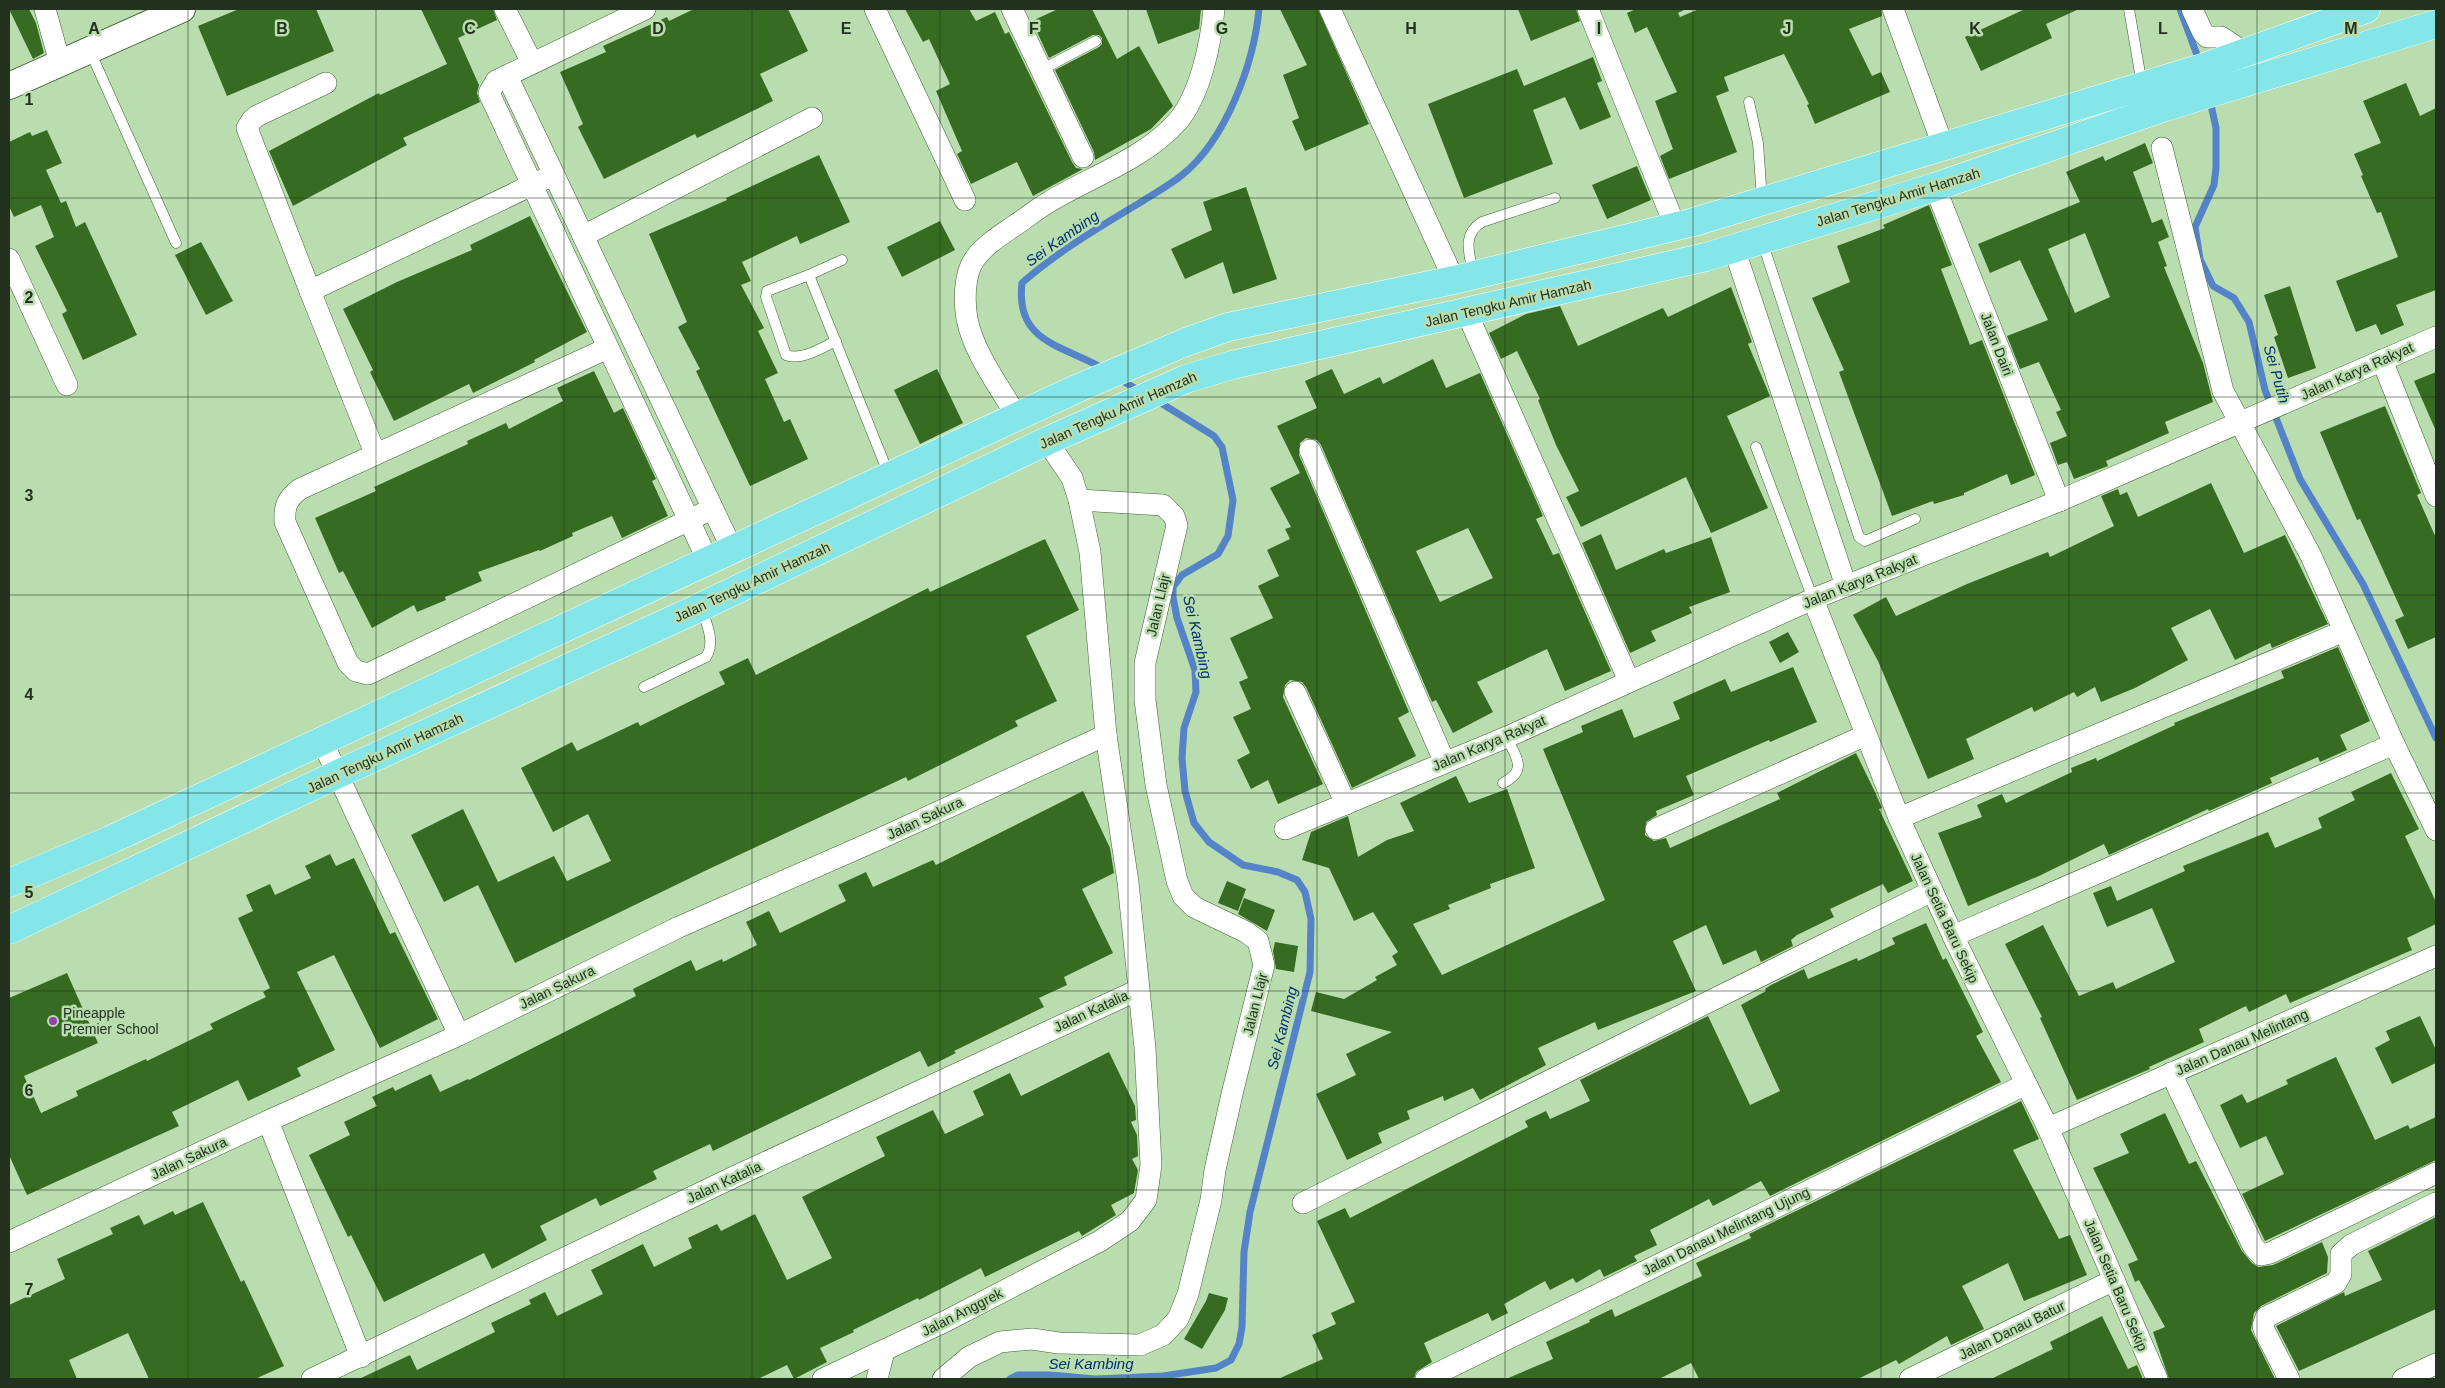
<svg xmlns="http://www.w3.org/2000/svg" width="2445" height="1388" font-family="Helvetica,sans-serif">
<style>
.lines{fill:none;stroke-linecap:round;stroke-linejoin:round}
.stream{stroke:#5483c8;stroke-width:7}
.building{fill:#376b22;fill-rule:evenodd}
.service-casing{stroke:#405f36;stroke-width:11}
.minor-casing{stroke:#405f36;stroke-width:22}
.tertiary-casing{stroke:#405f36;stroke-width:28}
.primary-casing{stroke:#fff;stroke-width:29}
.service{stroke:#fff;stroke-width:10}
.minor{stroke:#fff;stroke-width:21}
.tertiary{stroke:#fff;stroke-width:26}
.primary{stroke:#84e6e9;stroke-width:28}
.grid{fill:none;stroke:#23311f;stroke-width:1;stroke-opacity:0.55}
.poi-dot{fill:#9540ae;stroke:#b9ddae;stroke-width:2}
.labels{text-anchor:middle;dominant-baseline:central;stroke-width:5;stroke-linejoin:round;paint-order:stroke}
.street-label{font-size:14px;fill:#23311f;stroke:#b9ddae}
.poi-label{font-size:14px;fill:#23311f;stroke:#b9ddae;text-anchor:start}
.water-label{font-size:15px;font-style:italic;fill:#01306f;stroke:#b9ddae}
.grid-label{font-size:16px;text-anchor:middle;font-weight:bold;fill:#23311f;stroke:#b9ddae;stroke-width:5;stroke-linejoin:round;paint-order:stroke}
</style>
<rect width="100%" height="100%" fill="#b9ddae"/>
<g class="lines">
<!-- stream -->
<g class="stream">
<polyline points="2180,9 2200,63"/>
<polyline points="2210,100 2216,128 2216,168 2214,185 2195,227 2200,259 2213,286 2234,298 2249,322 2265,390 2300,479 2363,584 2436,738"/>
<path d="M1104,369C1063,345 1015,343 1022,283C1058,251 1100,227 1141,202C1155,193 1170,185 1182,175C1226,140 1254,63 1259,9"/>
<polyline points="1119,379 1140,391"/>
<polyline points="1010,1379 1018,1375 1051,1375 1095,1379 1163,1376 1216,1368 1231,1360 1239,1344 1242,1327 1244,1252 1250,1212 1310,972 1311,919 1305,892 1297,880 1278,872 1243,865 1209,842 1194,823 1185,791 1182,758 1184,728 1196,692 1195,670 1177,618 1173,597 1173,587 1182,575 1218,554 1228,536 1233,500 1222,447 1214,436 1156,400"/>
</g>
</g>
<!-- building -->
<g class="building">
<polygon points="9,9 29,9 36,23 44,53 33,59"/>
<polygon points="239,9 316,9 334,51 227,96 198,26"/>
<polygon points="421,9 493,9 497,20 458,38 479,85 477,93 480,102 403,138 407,145 293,206 269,151 379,93 380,95 447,64"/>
<polygon points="694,9 788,9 808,51 760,74 773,101 697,138 695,134 604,179 578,127 583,124 560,72 606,52 603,46 667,17 669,21"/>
<polygon points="905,9 969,9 976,21 995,12 1005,34 1009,32 1072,162 1076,168 1083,169 1033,196 1017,162 971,184 957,154 962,151 936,91 950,84 929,39 923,42"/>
<polygon points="1058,9 1092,9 1117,59 1139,46 1173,106 1151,129 1095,160 1094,152 1055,70 1099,47 1102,44 1102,38 1099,35 1093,35 1049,58 1032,21"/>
<polygon points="1146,9 1201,9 1199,29 1158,44"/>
<polygon points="1280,9 1318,9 1369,124 1305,151 1292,121 1299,118 1283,75 1307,65"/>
<polygon points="1518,9 1576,9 1580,21 1531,41"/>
<polygon points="1636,9 1686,9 1678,13 1680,17 1699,9 1881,9 1882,16 1849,29 1872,76 1881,72 1890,92 1815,124 1807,105 1809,104 1784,54 1724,77 1729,91 1716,96 1737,152 1669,179 1660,156 1673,149 1655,101 1677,92 1647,27 1635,33 1627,13"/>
<polygon points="2025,9 2079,9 2046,24 2052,38 1981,71 1965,37"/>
<polygon points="1593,57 1602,81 1597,83 1611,117 1580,130 1565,97 1533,110 1553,164 1464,198 1428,104 1517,69 1524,86"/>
<polygon points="2406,83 2420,116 2436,108 2436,290 2396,305 2404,325 2381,335 2376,324 2356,332 2336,281 2398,257 2381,212 2377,213 2361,176 2363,175 2354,154 2381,143 2363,101"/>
<polygon points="47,130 62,163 46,170 61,203 66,201 76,227 85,222 137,335 83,360 62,314 67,311 35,246 54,237 41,205 14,217 9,206 9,142 30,132 32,136"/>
<path d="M2145,143L2153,163L2133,172L2152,223L2162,219L2169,237L2158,242L2167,266L2164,267L2203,363L2213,402L2165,422L2169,433L2106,461L2108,466L2074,479L2067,462L2058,465L2050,443L2067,436L2056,412L2061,410L2039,362L2020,369L2007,336L2048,320L2020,260L1990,273L1978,244L2080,202L2066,172L2103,156L2105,161ZM2085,233L2110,297L2075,313L2048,249Z"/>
<polygon points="819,155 850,222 800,244 797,236 742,262 751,281 741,285 764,328 758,331 778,373 765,379 784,422 790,419 808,459 750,486 696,371 700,369 678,327 687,322 649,234 727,200 726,198"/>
<polygon points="1637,166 1651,200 1607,219 1592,185"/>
<polygon points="1246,187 1277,279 1233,294 1223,262 1185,279 1171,249 1212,230 1203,202"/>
<polygon points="1929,205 1952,265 1941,269 1970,345 1982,340 2035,475 2011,485 2007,474 1964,493 1964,495 1934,504 1933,501 1892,516 1839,372 1844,370 1812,298 1850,282 1837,246 1885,228 1883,225"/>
<polygon points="530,216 587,332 534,360 535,362 473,393 469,384 394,421 370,372 373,370 343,309 397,282 472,250 470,245"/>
<polygon points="940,221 955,250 902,277 887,247"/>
<polygon points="201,242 233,301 206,315 175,255"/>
<polygon points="2290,286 2316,368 2288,378 2274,337 2278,335 2264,295"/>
<polygon points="1731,287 1752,342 1748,344 1770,396 1727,416 1768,508 1711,533 1686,477 1581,527 1566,497 1579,491 1556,445 1538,400 1540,399 1517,351 1501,359 1489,333 1526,314 1560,306 1578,346 1663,308 1668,317"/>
<path d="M1433,359L1446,388L1480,373L1543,516L1536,519L1553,555L1559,553L1611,671L1565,691L1547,649L1477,682L1493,712L1453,733L1436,700L1432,702L1321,445L1317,440L1306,438L1300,443L1299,455L1409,712L1398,718L1416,756L1352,788L1306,687L1302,682L1290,680L1285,685L1283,697L1323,784L1278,804L1268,780L1251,789L1237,760L1250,753L1233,717L1251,709L1239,682L1248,678L1230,638L1273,618L1258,586L1279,576L1267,550L1290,539L1285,529L1291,527L1270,488L1300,473L1277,426L1317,408L1305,381L1332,369L1344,394L1380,377L1383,384ZM1468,528L1493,578L1440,602L1416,551Z"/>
<polygon points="937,369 963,423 920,444 894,390"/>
<polygon points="594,371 614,413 623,408 656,479 652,481 668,516 622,538 612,516 572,533 573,536 540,551 539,550 478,572 482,581 445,597 446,600 417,612 414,605 372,628 343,571 339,573 315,518 376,491 374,487 468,444 467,441 506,423 509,429 563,401 557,388"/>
<polygon points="2436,372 2436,431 2414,381"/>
<polygon points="2385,406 2421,493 2417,495 2436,538 2436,637 2408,649 2395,620 2404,616 2360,519 2357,520 2320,432"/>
<polygon points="2211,483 2244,553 2285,535 2328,624 2272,648 2270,643 2235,660 2210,609 2171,628 2188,660 2135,688 2101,702 2095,687 2077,697 2074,692 2034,712 2032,707 1966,739 1974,759 1928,779 1878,661 1853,615 1886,597 1896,616 1967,584 2048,552 2050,557 2114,526 2101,496 2118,489 2120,495 2127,492 2138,517"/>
<polygon points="1601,534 1616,570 1664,549 1666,553 1711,537 1730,592 1689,607 1692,613 1651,631 1656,641 1630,653 1582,543"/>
<polygon points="1045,539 1079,610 1026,636 1057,701 1015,721 1018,726 908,781 906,777 711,868 515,963 478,885 444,902 411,835 463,809 498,882 554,856 567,881 611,861 588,814 553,832 521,768 572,742 577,751 638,722 640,726 725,684 719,672 748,658 756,675 928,588 930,592"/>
<polygon points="1788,632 1799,652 1780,663 1769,642"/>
<polygon points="2338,647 2370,721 2340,735 2347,750 2320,762 2318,757 2270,778 2272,783 2209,811 2208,809 2109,855 2104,844 2039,876 1968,906 1938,833 1982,817 1977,805 2002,794 2006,803 2072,772 2071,768 2096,758 2097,761 2175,725 2174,723 2284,678 2281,671"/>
<polygon points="1793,667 1817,722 1770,742 1769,740 1686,776 1694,795 1656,811 1657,815 1646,822 1645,835 1654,841 1666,838 1670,848 1780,799 1777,793 1856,753 1875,792 1882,808 1879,809 1913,881 1888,893 1883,884 1830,909 1834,917 1797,935 1791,940 1793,946 1761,962 1756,950 1723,965 1706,925 1673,941 1696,991 1598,1030 1595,1022 1538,1048 1546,1065 1480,1100 1473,1088 1444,1101 1443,1096 1407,1111 1410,1119 1378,1133 1382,1143 1347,1160 1316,1094 1356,1075 1346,1054 1392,1032 1311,1011 1316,992 1344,999 1377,980 1375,977 1397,965 1392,956 1398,952 1373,912 1354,921 1329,868 1302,860 1311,832 1348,816 1358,857 1387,840 1414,831 1400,803 1456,776 1469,803 1507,789 1535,868 1490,884 1491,888 1448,905 1450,909 1413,924 1442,975 1605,900 1543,749 1583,732 1581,726 1622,709 1634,738 1680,719 1673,702 1725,679 1731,692"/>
<polygon points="2391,773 2419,829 2405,836 2436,902 2436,924 2407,938 2412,950 2290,1003 2286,994 2249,1012 2246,1006 2199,1029 2204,1042 2149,1067 2150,1069 2077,1100 2040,1018 2042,1017 2005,944 2043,925 2079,996 2113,982 2116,989 2175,962 2152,908 2107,927 2093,893 2111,886 2117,901 2185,871 2183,866 2268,832 2275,848 2322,828 2318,818 2355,800 2351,792"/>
<polygon points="1083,791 1110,848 1114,873 1082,889 1113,953 1064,977 1067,985 1039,998 1044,1007 954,1051 956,1053 928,1067 920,1051 713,1151 710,1144 653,1171 657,1179 600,1206 596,1198 540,1226 547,1240 492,1269 484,1253 384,1302 351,1235 348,1237 309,1155 350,1135 344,1122 377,1106 372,1097 393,1087 395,1091 431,1074 440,1092 468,1079 469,1080 636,996 633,989 691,960 696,971 722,959 723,962 757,945 746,922 769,911 780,933 846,901 838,885 866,872 873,887 933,860 936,865"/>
<polygon points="330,854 336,866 354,858 390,934 395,932 438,1019 380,1048 334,955 297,972 335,1050 297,1068 301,1076 248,1101 238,1080 172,1112 179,1126 27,1195 9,1155 9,998 67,973 98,1043 24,1076 41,1113 78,1096 76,1091 146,1059 147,1061 213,1029 210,1024 266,997 263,992 270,988 238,918 253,911 246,895 270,884 275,895 311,878 305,866"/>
<polygon points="1227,881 1246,889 1238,911 1218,903"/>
<polygon points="1244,898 1275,910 1267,931 1238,914"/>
<polygon points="1926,923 1943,960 1946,958 1983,1032 1976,1036 2001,1082 1770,1196 1761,1181 1713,1206 1709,1199 1650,1230 1657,1245 1634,1256 1637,1261 1604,1277 1600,1269 1576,1283 1573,1278 1550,1290 1545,1281 1504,1304 1508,1313 1492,1321 1488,1313 1424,1343 1432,1362 1416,1372 1414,1379 1278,1379 1323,1359 1312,1335 1336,1324 1331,1313 1355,1302 1317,1221 1345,1208 1350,1218 1528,1127 1525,1121 1546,1111 1550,1119 1590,1101 1580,1080 1708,1016 1750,1105 1780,1091 1741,1005 1766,991 1765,989 1771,985 1804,969 1808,979 1857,958 1858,961 1895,944 1892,938"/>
<polygon points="1275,942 1298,946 1294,972 1276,969 1273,951"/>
<polygon points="2420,1016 2436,1050 2436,1063 2392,1084 2375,1048 2390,1040 2386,1031"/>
<polygon points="1109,1052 1135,1106 1136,1120 1131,1122 1137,1135 1138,1156 1132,1159 1138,1170 1134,1193 1111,1205 1116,1215 1082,1236 1079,1231 985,1277 981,1268 919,1300 918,1298 853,1330 854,1332 820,1348 827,1362 794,1379 787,1365 758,1379 359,1379 410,1355 417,1370 495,1332 491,1323 531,1304 529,1300 545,1292 557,1316 603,1294 591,1270 643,1244 654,1267 692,1248 688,1238 717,1224 721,1231 755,1214 787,1280 832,1258 802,1197 885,1156 876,1137 933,1110 945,1134 984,1115 973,1091 1010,1073 1021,1096"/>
<polygon points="2336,1057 2375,1140 2408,1125 2410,1129 2436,1117 2436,1160 2265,1241 2242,1194 2284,1174 2266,1136 2240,1148 2220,1105 2242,1094 2247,1103 2288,1084 2286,1080"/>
<polygon points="2021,1101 2039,1139 2013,1150 2059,1239 2070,1235 2087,1275 2024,1301 2008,1263 1962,1286 1984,1329 1951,1345 1947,1336 1899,1364 1896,1360 1858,1379 1699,1379 1691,1363 1659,1379 1506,1379 1553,1359 1546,1342 1590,1322 1589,1320 1612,1309 1615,1317 1702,1276 1696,1263 1751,1238 1749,1234"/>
<polygon points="2165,1113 2189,1164 2196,1161 2242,1251 2252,1263 2258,1267 2273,1265 2322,1242 2328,1257 2327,1273 2261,1306 2254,1313 2251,1330 2275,1379 2169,1379 2153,1332 2165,1327 2139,1280 2135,1282 2128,1264 2138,1260 2093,1168 2129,1153 2120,1134"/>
<polygon points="203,1202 241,1282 244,1280 284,1366 255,1379 149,1379 128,1333 69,1360 77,1379 9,1379 9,1305 65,1279 57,1259 113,1234 110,1228 139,1215 144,1225 173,1211 175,1215"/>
<polygon points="2436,1217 2436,1309 2299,1371 2276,1326 2344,1292 2345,1296 2382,1280 2368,1251"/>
<polygon points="1209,1293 1228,1298 1225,1310 1202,1349 1184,1339 1206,1301"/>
<polygon points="2102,1316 2128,1369 2137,1365 2143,1379 1991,1379 2053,1349 2050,1342"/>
</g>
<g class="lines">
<defs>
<g id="service">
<polyline points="2129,9 2142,85"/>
<polyline points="90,51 176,243"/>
<polyline points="1041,70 1096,41"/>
<polyline points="1749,102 1758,143 1762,200"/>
<polyline points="1762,241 1859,537 1865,541 1915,519"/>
<path d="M1473,274C1470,254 1461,235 1482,222L1555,198"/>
<polyline points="809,275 842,260"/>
<path d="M836,341C821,348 802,361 786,355L766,297L767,291L809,275L889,475"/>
<polyline points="1756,447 1813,599"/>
<path d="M644,687L706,657C716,643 706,622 701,607"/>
<path d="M1503,783C1529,770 1515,757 1507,737"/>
</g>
<g id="minor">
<polyline points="45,9 60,63"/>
<polyline points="505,9 532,63"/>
<polyline points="645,9 496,81 489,93 708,561"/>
<polyline points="875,9 965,200"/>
<polyline points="1012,9 1083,157"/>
<polyline points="1330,9 1454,280"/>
<polyline points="1588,9 1675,226"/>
<polyline points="1893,9 1943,146"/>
<polyline points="2192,9 2203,33 2207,37 2221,37 2245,53"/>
<polyline points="507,76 732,549"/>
<polyline points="326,83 257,116 252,120 247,128 310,291 553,175"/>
<polyline points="2162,148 2223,391 2311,556 2394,744 2436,830"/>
<polyline points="1935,187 2059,501"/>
<polyline points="583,236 812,118"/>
<polyline points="1734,248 1846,586"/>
<polyline points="9,259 67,385"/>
<polyline points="310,291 375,453"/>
<polyline points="1467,313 1629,681"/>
<path d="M608,348L300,489C287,499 284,506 285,522L348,663L356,671L368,674L712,509"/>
<polyline points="2382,360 2436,496"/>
<path d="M1017,417C1000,387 974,354 967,319C964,302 964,275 974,260C983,246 1001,235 1014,226C1026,218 1037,209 1049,202C1090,177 1144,159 1177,122C1200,96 1211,43 1214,9"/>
<polyline points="1310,450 1444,761"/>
<polyline points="1813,599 1899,818 1953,936 2048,1128 2157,1379"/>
<polyline points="1295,692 1346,804"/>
<polyline points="322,741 459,1035"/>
<polyline points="1899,818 2344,631"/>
<polyline points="1285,829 1507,737 1813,599 2059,501 2436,337"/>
<polyline points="1656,829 1866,735"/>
<polyline points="1953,936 2394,744"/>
<polyline points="2171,1073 2253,1246 2261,1255 2270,1253 2436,1173"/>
<polyline points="268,1121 361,1357"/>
<polyline points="2048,1128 2436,956"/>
<polyline points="1303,1203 1932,891"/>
<polyline points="9,1242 268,1121 459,1035 679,927 877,840 1106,735"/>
<polyline points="312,1379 736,1176 1138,990"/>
<polyline points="823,1379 946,1321 1100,1241 1130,1221 1146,1200 1151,1165 1145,1048 1128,882 1106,735 1090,552 1079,500 1072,478 1047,441"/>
<polyline points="877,1379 884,1351"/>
<polyline points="943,1379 969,1357 1000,1342 1032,1339 1059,1343 1140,1345 1163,1335 1178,1319 1188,1294 1211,1200 1215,1170 1233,1090 1264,965 1258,941 1246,932 1194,907 1183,896 1177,881 1156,785 1145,700 1145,663 1177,525 1174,516 1163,505 1079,500"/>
<polyline points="1426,1379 2026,1084"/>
<polyline points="1910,1379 2114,1280"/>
<polyline points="2289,1379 2265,1332 2263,1326 2266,1317 2336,1283 2341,1274 2341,1254 2351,1245 2436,1203"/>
<polyline points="2403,1379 2436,1364"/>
</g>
<polyline id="tertiary" points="9,86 182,9"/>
<g id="primary">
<polyline points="9,883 110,840 1076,389 1186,342 1228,327 1454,280 1694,222 2202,68 2366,9"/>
<polyline points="9,930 338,774 692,611 1047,441 1186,379 1232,365 1706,257 1935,187 2162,108 2436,24"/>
</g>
</defs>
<!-- service casing -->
<use href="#service" class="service-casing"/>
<!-- minor casing -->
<use href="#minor" class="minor-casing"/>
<!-- tertiary casing -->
<use href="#tertiary" class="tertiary-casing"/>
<!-- primary casing -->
<use href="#primary" class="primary-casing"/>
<!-- service -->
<use href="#service" class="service"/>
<!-- minor -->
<use href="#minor" class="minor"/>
<!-- tertiary -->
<use href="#tertiary" class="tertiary"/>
<!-- primary -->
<use href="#primary" class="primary"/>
</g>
<!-- grid -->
<path class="grid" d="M188,9V1379M376,9V1379M564,9V1379M752,9V1379M940,9V1379M1128,9V1379M1317,9V1379M1505,9V1379M1693,9V1379M1881,9V1379M2069,9V1379M2257,9V1379M9,198H2436M9,397H2436M9,595H2436M9,793H2436M9,991H2436M9,1190H2436"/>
<!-- markers -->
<circle class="poi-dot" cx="53" cy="1021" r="5"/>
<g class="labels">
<!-- street labels -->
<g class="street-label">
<text transform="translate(1898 197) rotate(-17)">Jalan Tengku Amir Hamzah</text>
<text transform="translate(1508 303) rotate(-13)">Jalan Tengku Amir Hamzah</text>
<text transform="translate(1997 344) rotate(69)">Jalan Dairi</text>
<text transform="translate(2357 371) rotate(-24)">Jalan Karya Rakyat</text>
<text transform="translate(1118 410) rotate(-24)">Jalan Tengku Amir Hamzah</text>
<text transform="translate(1860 581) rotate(-22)">Jalan Karya Rakyat</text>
<text transform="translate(752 582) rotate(-25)">Jalan Tengku Amir Hamzah</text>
<text transform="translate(1158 605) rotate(-77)">Jalan Llajr</text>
<text transform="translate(1489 743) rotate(-23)">Jalan Karya Rakyat</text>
<text transform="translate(385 753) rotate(-25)">Jalan Tengku Amir Hamzah</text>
<text transform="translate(925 818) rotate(-25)">Jalan Sakura</text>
<text transform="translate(1945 918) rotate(65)">Jalan Setia Baru Sekip</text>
<text transform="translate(557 987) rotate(-26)">Jalan Sakura</text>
<text transform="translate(1255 1004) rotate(-76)">Jalan Llajr</text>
<text transform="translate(1091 1011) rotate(-25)">Jalan Katalia</text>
<text transform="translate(2242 1042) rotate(-24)">Jalan Danau Melintang</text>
<text transform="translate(189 1158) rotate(-25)">Jalan Sakura</text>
<text transform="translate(724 1182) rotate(-25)">Jalan Katalia</text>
<text transform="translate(1726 1231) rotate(-26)">Jalan Danau Melintang Ujung</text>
<text transform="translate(2116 1285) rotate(67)">Jalan Setia Baru Sekip</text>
<text transform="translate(962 1312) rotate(-27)">Jalan Anggrek</text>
<text transform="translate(2012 1330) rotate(-26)">Jalan Danau Batur</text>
</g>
<!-- poi labels -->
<g class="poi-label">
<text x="63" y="1013">Pineapple<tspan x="63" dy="16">Premier School</tspan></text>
</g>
<!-- water labels -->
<g class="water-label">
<text transform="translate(1062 238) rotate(-35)">Sei Kambing</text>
<text transform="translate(2277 374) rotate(74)">Sei Putih</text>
<text transform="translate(1198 637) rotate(77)">Sei Kambing</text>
<text transform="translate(1282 1028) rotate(-76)">Sei Kambing</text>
<text x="1091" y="1363">Sei Kambing</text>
</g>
</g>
<g class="grid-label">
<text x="94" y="34">A</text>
<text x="282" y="34">B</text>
<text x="470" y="34">C</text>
<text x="658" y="34">D</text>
<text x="846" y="34">E</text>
<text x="1034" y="34">F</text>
<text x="1222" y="34">G</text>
<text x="1411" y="34">H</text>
<text x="1599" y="34">I</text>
<text x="1787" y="34">J</text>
<text x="1975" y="34">K</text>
<text x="2163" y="34">L</text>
<text x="2351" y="34">M</text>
<text x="29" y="105">1</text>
<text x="29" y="303">2</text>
<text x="29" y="501">3</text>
<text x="29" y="700">4</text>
<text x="29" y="898">5</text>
<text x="29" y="1096">6</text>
<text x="29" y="1295">7</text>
</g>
<!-- border -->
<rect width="2445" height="1388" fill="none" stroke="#23311f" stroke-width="20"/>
</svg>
